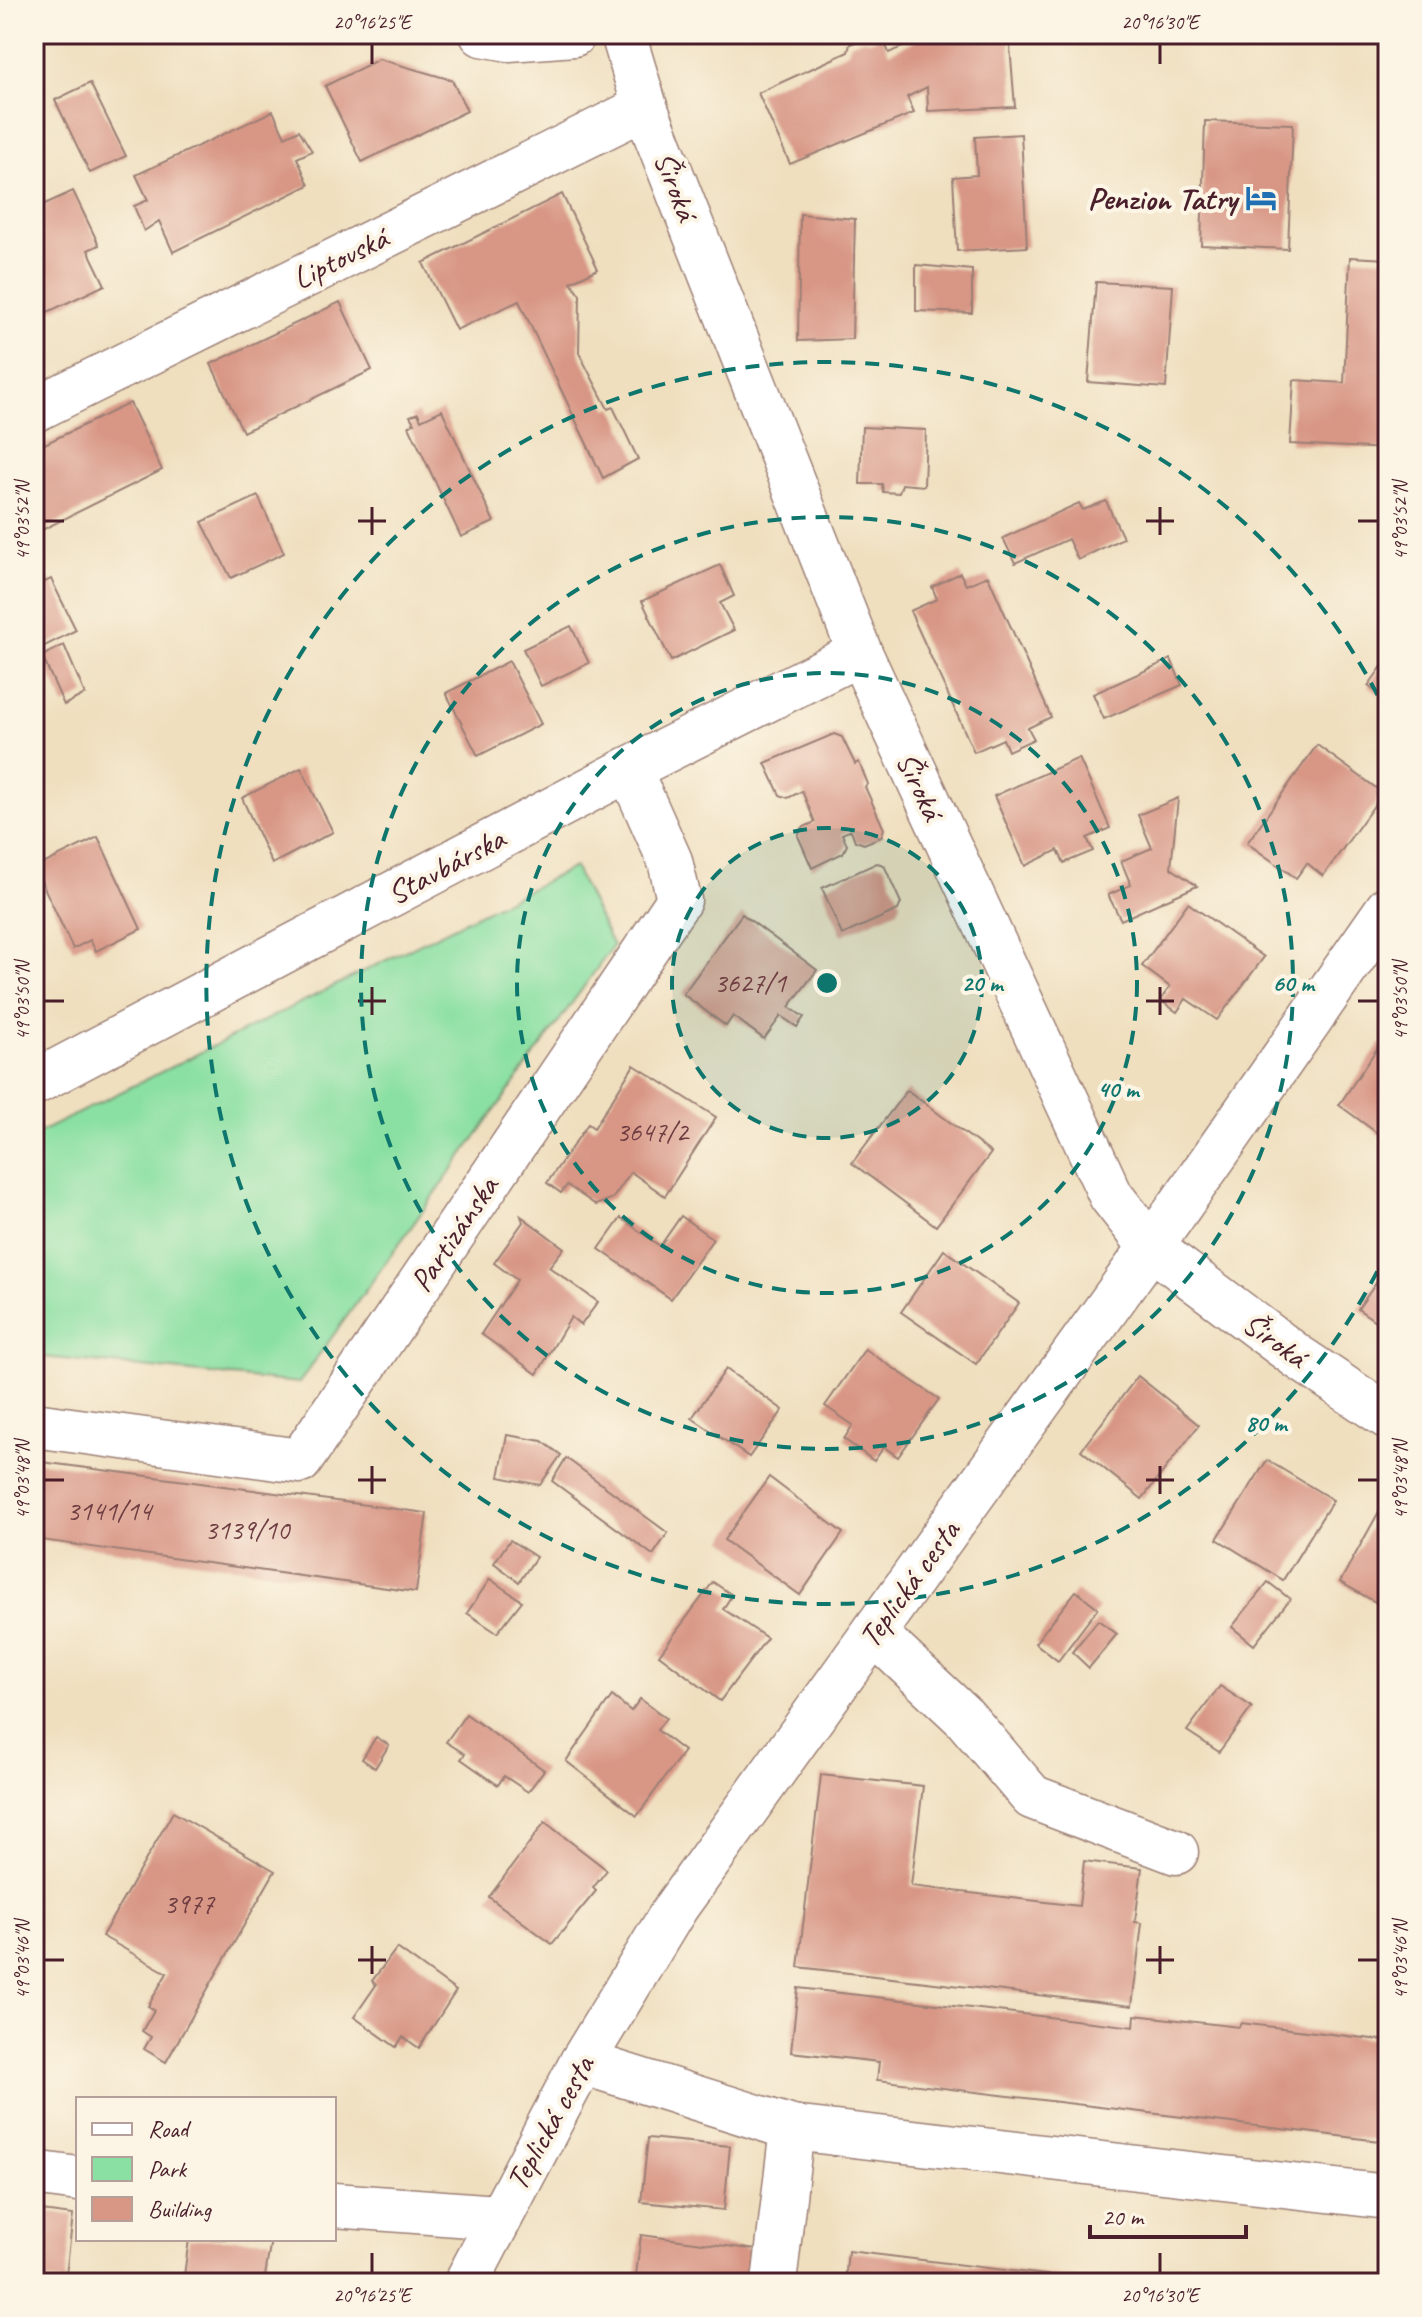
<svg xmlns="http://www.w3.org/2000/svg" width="1422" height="2317" font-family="Caveat,sans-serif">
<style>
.green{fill:#8ae0a3;stroke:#6a8067;stroke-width:2}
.building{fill:#d89685}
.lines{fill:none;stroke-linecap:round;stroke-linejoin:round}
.minor-casing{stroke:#9c7f75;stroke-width:47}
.minor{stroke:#fff;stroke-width:44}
.ticks{fill:none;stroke:#4a1f2b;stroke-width:3}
.ring{fill:none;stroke:#0f766e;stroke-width:4;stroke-dasharray:14 10}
.labels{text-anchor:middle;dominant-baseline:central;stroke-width:8;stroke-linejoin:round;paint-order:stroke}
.number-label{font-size:28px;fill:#6e3d42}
.street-label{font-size:32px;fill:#4a1f2b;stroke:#fcf5e5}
.poi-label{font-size:32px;font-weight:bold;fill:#4a1f2b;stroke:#fcf5e5;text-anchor:end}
.centre{fill:#0f766e;stroke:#fcf5e5;stroke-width:4}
.ring-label{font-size:24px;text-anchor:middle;font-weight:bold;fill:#0f766e;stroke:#fcf5e5;stroke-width:8;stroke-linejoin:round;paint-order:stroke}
.neatline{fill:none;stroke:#4a1f2b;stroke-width:3}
.ticks-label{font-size:20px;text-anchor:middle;fill:#4a1f2b}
</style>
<rect width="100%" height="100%" fill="#fcf5e5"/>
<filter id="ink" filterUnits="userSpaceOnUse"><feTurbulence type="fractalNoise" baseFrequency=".0125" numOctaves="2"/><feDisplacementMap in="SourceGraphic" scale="16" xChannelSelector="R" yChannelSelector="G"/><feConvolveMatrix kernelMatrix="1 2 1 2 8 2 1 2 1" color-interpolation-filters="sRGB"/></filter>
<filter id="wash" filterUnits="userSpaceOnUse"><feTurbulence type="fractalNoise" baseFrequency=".006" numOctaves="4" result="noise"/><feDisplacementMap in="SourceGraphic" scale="32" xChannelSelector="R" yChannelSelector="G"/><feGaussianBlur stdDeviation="1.8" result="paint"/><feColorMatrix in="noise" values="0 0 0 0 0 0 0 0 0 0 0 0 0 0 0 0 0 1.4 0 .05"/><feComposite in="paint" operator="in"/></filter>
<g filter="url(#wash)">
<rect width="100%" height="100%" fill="#efdfbf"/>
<!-- green -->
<polygon class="green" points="574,867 613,946 299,1383 34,1356 34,1135"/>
<g id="blocks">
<!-- building -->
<g class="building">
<polygon points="922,34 1009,34 1015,107 928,111 927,87 907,97 914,113 790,164 758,93 848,52 850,44 862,39 870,41 882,36 889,53 923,37"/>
<polygon points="1090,34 1115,34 1091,45"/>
<polygon points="379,59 452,80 467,111 362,162 325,86"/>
<polygon points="90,83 126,156 90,173 55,100"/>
<polygon points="273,111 285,137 299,130 312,151 297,158 309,185 173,252 159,221 144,231 134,206 148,200 136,175"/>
<polygon points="1205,121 1293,124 1288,249 1201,245"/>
<polygon points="1021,134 1027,247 957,251 953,177 977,175 975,137"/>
<polygon points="73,191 99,245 88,250 105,285 35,318 34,209"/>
<polygon points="562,194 598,269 571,282 580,295 579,353 608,409 613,407 638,459 603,478 519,301 456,330 423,263"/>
<polygon points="800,214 855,219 852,339 798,341"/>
<polygon points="1350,257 1388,259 1388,449 1290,444 1294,380 1344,383"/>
<polygon points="916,265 972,270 972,313 916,311"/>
<polygon points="1096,282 1173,286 1166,388 1088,382"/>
<polygon points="340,302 372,370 243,432 211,364"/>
<polygon points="130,403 162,470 34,534 34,449"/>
<polygon points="442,410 494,522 461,537 409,426 414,423 410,416 418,413 421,420"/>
<polygon points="862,427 926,430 924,486 902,484 899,493 883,492 882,484 860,484"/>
<polygon points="258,496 284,553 231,578 202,522"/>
<polygon points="1106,501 1123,538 1078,560 1068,539 1015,563 1003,538 1079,503 1083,510"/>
<polygon points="720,565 734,596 720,603 734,630 671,661 642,601"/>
<polygon points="960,573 966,585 988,576 1051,717 1028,728 1034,739 1008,751 1003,739 974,752 910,611 937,599 932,587"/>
<polygon points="51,579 76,630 43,647 34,628 34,587"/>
<polygon points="571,626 589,663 541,686 523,649"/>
<polygon points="64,645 85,694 64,705 42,656"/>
<polygon points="1388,658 1388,700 1368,686"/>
<polygon points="1171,659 1182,685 1104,719 1093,694"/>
<polygon points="509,661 541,724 478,756 446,693"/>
<polygon points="834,734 842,737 855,764 859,762 868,784 865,787 884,829 881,837 864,844 855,841 851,830 842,834 847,845 843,853 812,868 798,836 802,828 815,822 802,791 788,798 780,795 765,763"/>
<polygon points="1317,745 1383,793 1323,876 1307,863 1296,878 1247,843"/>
<polygon points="1079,758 1110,828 1087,838 1093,851 1064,863 1058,850 1025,866 994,796"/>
<polygon points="301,768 333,832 272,864 242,798"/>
<polygon points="1178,798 1171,868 1197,886 1121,920 1108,895 1131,885 1121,861 1152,848 1138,815"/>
<polygon points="98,837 141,929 96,951 90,940 73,949 35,868"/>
<polygon points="877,863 884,865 901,903 898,910 842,935 822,888"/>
<polygon points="1188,903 1264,957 1217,1020 1186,999 1177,1012 1160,1000 1170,987 1142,966"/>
<polygon points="742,914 817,970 789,1007 804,1017 797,1027 781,1016 764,1039 733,1016 726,1026 683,994"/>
<polygon points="1380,1044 1388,1049 1388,1141 1339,1105"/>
<polygon points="634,1065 716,1117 665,1196 631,1172 613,1198 596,1205 567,1185 561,1193 547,1183 588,1124 594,1128"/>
<polygon points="907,1090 991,1153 936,1226 852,1163"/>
<polygon points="521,1216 564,1248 549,1267 598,1302 581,1325 571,1317 537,1374 481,1334 517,1280 494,1263 523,1222"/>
<polygon points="681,1216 713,1239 671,1299 599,1249 621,1218 660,1246"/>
<polygon points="944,1250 1019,1303 976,1364 901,1312"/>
<polygon points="1388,1266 1388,1330 1358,1309"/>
<polygon points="865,1349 939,1399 898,1457 884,1447 874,1461 844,1439 853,1425 825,1406"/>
<polygon points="726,1369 783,1410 749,1457 692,1418"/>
<polygon points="1138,1376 1199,1425 1142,1499 1081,1450"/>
<polygon points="507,1435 542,1441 561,1455 540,1485 499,1477"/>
<polygon points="566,1458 668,1533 653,1555 552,1481"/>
<polygon points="1267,1460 1333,1500 1283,1580 1217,1539"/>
<polygon points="34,1461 427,1513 416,1592 34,1539"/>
<polygon points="769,1477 843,1533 800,1595 724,1540"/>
<polygon points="1386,1499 1388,1500 1388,1609 1340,1582"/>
<polygon points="510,1540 536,1557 519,1582 494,1563"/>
<polygon points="490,1579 522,1601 497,1633 467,1613"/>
<polygon points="713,1582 732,1595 723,1609 767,1638 720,1701 659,1655"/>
<polygon points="1268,1582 1290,1599 1254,1645 1232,1627"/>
<polygon points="1076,1591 1098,1608 1058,1661 1035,1643"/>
<polygon points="1098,1620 1117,1634 1089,1668 1072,1652"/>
<polygon points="1220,1686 1252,1707 1219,1752 1187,1731"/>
<polygon points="612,1696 631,1711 640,1699 666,1718 657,1730 684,1751 637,1816 566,1761"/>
<polygon points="466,1714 544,1770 528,1792 504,1776 498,1785 461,1759 465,1754 446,1742"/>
<polygon points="376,1737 389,1745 375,1768 362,1759"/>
<polygon points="821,1775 923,1786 911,1886 1079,1906 1084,1861 1142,1868 1135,1922 1142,1923 1132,2006 798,1967"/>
<polygon points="173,1812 275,1871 166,2062 144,2049 151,2037 142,2031 154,2010 148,2006 167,1973 102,1936"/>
<polygon points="545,1822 607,1870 593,1888 596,1891 552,1944 489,1897"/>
<polygon points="397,1948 456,1991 419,2048 403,2037 396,2047 354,2017 376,1985 372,1981"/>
<polygon points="798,1988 1134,2027 1135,2015 1239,2027 1241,2023 1388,2041 1388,2142 877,2080 879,2062 791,2052"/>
<polygon points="648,2138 730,2146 724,2210 641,2202"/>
<polygon points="34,2210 73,2215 65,2283 34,2279"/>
<polygon points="641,2235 758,2250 754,2283 635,2283"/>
<polygon points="189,2239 271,2239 264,2283 183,2283"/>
<polygon points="848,2251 1095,2281 1095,2283 845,2283"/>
</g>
</g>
</g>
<g filter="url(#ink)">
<use href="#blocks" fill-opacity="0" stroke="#9c7f75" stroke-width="2"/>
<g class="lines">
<defs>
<g id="minor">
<polyline points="482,34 509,39 574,34"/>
<polyline points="623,34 645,107 860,653 1111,1196 1151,1247 1298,1357 1388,1417"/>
<polyline points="34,410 645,107"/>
<polyline points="34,1083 629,769 860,653"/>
<polyline points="34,1425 300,1461 679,900 670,861 629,769"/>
<polyline points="874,1633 965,1718 1032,1797 1176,1852"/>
<polyline points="582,2062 792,2128 1388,2197"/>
<polyline points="34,2173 78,2179"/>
<polyline points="334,2205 498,2217"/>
<polyline points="466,2283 582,2062 676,1907 1151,1247 1388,908"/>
<polyline points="774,2283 792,2128"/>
</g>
</defs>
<!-- minor casing -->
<use href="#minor" class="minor-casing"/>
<!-- minor -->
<use href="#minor" class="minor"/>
</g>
</g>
<!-- ticks -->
<path class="ticks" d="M372,44V64M1160,44V64M372,507V535M1160,507V535M44,521H64M358,521H386M1146,521H1174M1358,521H1378M372,987V1015M1160,987V1015M44,1001H64M358,1001H386M1146,1001H1174M1358,1001H1378M372,1466V1494M1160,1466V1494M44,1480H64M358,1480H386M1146,1480H1174M1358,1480H1378M372,1946V1974M1160,1946V1974M44,1960H64M358,1960H386M1146,1960H1174M1358,1960H1378M372,2253V2273M1160,2253V2273"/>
<!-- distance rings -->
<circle cx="827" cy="983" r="155" fill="#0f766e" fill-opacity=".12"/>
<g class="ring">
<circle cx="827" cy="983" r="155"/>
<circle cx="827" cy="983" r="310"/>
<circle cx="827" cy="983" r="466"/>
<path d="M1388 1250A621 621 0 1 1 1388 716"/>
</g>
<!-- icons -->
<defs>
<symbol id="hotel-bare" viewBox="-9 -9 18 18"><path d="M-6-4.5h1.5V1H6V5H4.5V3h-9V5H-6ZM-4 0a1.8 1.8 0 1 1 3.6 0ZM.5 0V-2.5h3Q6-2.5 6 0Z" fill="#1f6fb2" stroke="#fcf5e5" stroke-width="2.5" paint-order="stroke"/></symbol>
</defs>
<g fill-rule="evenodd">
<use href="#hotel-bare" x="1239" y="176" width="44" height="44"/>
</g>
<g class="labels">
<!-- number labels -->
<g class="number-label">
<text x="750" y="982">3627/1</text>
<text x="652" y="1131">3647/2</text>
<text x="109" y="1510">3141/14</text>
<text x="247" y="1529">3139/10</text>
<text x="189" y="1903">3977</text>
</g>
<!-- street labels -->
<g class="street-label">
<text transform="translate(676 186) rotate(69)">Široká</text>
<text transform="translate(340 258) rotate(-26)">Liptovská</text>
<text transform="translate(920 786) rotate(65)">Široká</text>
<text transform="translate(446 866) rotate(-28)">Stavbárska</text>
<text transform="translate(454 1234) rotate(-56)">Partizánska</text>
<text transform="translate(1275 1340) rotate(36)">Široká</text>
<text transform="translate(909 1584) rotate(-54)">Teplická cesta</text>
<text transform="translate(550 2123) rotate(-61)">Teplická cesta</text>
</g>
<!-- poi labels -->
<g class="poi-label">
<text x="1237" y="198">Penzion Tatry</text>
</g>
</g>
<circle cx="827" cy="983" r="12" class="centre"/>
<g class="ring-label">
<text x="982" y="991">20 m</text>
<text x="1293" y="991">60 m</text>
<text x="1118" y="1097">40 m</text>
<text x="1266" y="1431">80 m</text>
</g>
<!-- margin -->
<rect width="1422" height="2317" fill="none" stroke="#fcf5e5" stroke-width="88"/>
<!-- legend -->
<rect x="76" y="2097" width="260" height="144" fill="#fcf5e5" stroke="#b59f9b" stroke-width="2"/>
<rect x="92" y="2123" width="40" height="12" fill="#ffffff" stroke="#b59f9b" stroke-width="2"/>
<text x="148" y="2137" font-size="24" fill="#4a1f2b">Road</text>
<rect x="92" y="2157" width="40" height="24" fill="#8ae0a3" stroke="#b59f9b" stroke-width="2"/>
<text x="148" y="2177" font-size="24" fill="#4a1f2b">Park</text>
<rect x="92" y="2197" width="40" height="24" fill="#d89685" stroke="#b59f9b" stroke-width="2"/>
<text x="148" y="2217" font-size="24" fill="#4a1f2b">Building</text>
<!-- scale -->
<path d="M1090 2225v12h156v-12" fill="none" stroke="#4a1f2b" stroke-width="4"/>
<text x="1102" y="2225" font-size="24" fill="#4a1f2b" stroke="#fcf5e5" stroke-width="6" paint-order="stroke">20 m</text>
<rect x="44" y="44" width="1334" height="2229" class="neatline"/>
<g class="ticks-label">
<text x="372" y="29">20°16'25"E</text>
<text x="1160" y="29">20°16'30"E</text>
<text transform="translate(22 521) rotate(-90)" y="7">49°03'52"N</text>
<text transform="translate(1400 521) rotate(-90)" y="7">49°03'52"N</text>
<text transform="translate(22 1001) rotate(-90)" y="7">49°03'50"N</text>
<text transform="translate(1400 1001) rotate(-90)" y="7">49°03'50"N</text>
<text transform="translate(22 1480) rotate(-90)" y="7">49°03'48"N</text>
<text transform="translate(1400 1480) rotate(-90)" y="7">49°03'48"N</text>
<text transform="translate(22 1960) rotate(-90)" y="7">49°03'46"N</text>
<text transform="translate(1400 1960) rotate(-90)" y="7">49°03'46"N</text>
<text x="372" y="2302">20°16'25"E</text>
<text x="1160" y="2302">20°16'30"E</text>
</g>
</svg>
